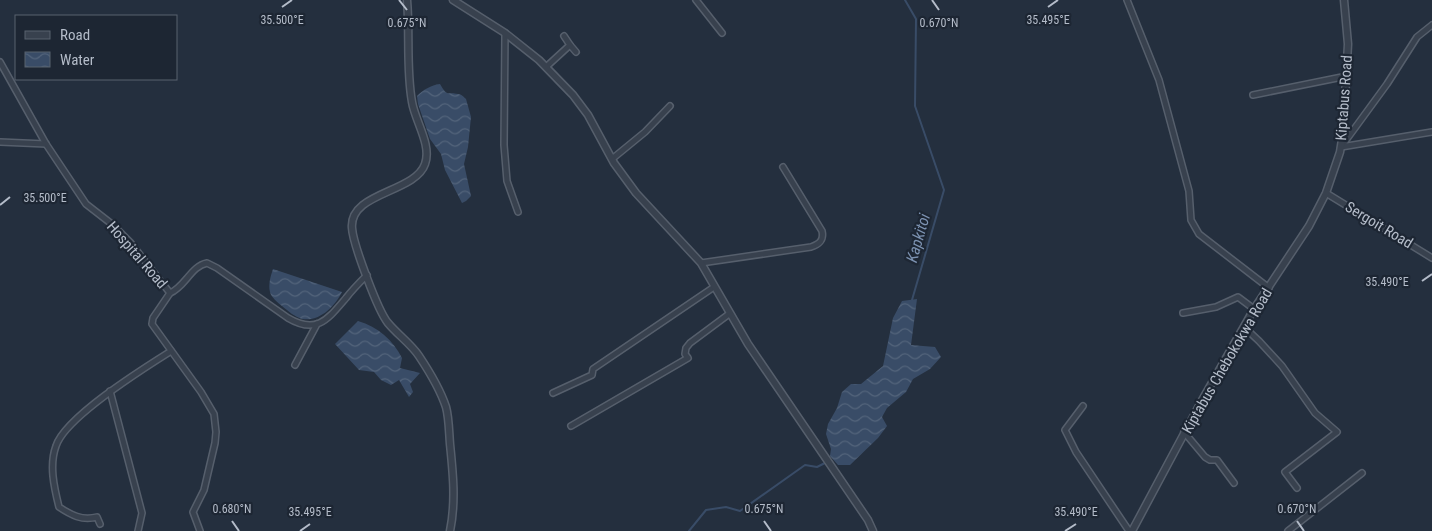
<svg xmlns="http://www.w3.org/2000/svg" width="1432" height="531" font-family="'Roboto Condensed',sans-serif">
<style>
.water{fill:url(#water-waves)}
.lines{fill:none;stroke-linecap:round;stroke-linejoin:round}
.stream{stroke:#394c67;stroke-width:2}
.minor-casing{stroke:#565f6c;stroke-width:8}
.tertiary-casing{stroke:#565f6c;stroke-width:9}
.minor{stroke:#38414e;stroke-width:5}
.tertiary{stroke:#38414e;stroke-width:6}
.ticks{fill:none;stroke:#b4bcc9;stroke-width:2}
.labels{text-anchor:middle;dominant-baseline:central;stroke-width:4.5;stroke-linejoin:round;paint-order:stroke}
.street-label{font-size:15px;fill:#b4bcc9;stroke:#1d2633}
.water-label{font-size:16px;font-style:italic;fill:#7c92b1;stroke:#1d2633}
.ticks-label{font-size:12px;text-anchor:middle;fill:#b4bcc9;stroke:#1d2633;stroke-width:4.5;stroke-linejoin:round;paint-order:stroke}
</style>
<defs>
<pattern id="water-waves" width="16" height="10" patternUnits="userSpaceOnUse" patternTransform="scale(1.25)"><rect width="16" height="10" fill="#394c67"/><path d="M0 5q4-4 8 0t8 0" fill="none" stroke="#53647b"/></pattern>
</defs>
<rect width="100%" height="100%" fill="#242f3e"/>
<!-- water -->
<g class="water">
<path d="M440,84C448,98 447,91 458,94C461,94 464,97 466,99L471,117L468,147L464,164L471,196L466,201L462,203L445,170L441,154L430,139L418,104L417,96C423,90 431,85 440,84Z"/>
<path d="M273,269L342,292C335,306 320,322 302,319C295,317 288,311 282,306C278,303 271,297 270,292C268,284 271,275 273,269Z"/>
<polygon points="917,299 911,345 935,347 941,357 930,369 913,379 906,392 887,408 882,417 887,426 878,438 850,465 838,465 830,456 831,449 826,434 828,424 837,408 842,392 851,384 861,384 883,366 893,318 902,301"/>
<path d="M358,321C378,327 393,340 402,358L400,368L420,373L410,384L413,392L409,397L399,380L391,385L381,380L374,372L359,370L335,344Z"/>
</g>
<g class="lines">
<!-- stream -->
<g class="stream">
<polyline points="905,0 916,19 915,106 944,190 912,300"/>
<polyline points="689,531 706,510 726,507 740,511 805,465 817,467 825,463"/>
</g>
<defs>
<g id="minor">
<polyline points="696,0 722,33"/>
<polyline points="1127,0 1159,80 1189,191 1191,220 1199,234 1269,288"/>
<polyline points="505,33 504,145 507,181 518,212"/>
<polyline points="570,45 576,52"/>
<path d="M0,62L46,144L86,204L113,225L130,242L170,293C185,287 191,266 207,263L217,268L288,318C317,335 328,319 346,298C352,290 360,282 367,275"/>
<polyline points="546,67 570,45 564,36"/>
<polyline points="1253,95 1347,76"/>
<polyline points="0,142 46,144"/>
<polyline points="1341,147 1387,84 1417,37 1432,25"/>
<polyline points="1341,147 1432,132"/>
<polyline points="612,159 645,132 670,106"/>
<polyline points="1326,193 1432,258"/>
<path d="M701,263L811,247C820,244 824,240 822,231L783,167"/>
<polyline points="170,293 153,318 152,324 201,392 214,414 216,432 215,443 204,490 193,512 200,531"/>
<polyline points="1183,313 1216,307 1238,297 1254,309"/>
<polyline points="1244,327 1259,341 1282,366 1315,413 1337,432 1285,472 1297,488"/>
<polyline points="295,365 317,324"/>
<polyline points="110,391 142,513 138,531"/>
<polyline points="553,393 592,375 593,369 714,287"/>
<polyline points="1083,406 1065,430 1076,452 1129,531"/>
<polyline points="571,426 688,358 685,354 686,348 690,343 729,314"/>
<polyline points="1184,432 1205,457 1210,460 1217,460 1234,483"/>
<path d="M100,524L97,517C82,521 71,515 59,507C54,487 49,465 56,446C65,417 144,368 171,351"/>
<polyline points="1288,531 1362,473"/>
</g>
<g id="tertiary">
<path d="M407,0C410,34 406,69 412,102C415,121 432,145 425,164C415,193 349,192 352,228C353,244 378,311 388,323C398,335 411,344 419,356C429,371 440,389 446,407C449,418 449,432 450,444C453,473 456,502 450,531"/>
<polyline points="453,0 505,33 539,60 573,95 588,115 614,163 636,193 701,263 748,344 868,520 873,531"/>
<polyline points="1132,531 1201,402 1254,309 1309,226 1326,193 1340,152 1343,133 1348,44 1344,0"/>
</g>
</defs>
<!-- minor casing -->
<use href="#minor" class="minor-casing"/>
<!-- tertiary casing -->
<use href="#tertiary" class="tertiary-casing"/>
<!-- minor -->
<use href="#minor" class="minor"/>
<!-- tertiary -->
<use href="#tertiary" class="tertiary"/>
</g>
<!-- ticks -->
<path class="ticks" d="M399,0L407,10M932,0L939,10M282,7L292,0M1048,7L1058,0M0,205L10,197M1422,281L1432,274M232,521L239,531M764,521L771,531M1297,521L1304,531M300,531L310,524M1065,531L1076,524"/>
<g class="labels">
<!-- street labels -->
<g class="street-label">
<text transform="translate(1344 98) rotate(-86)">Kiptabus Road</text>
<text transform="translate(1379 225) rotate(31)">Sergoit Road</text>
<text transform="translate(137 255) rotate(49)">Hospital Road</text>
<text transform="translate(1227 361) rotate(-60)">Kiptabus Chebokokwa Road</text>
</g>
<!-- water labels -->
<g class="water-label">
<text transform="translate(918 238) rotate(-74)">Kapkitoi</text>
</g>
</g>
<g class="ticks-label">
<text x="282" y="24">35.500°E</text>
<text x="1048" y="24">35.495°E</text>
<text x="939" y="27">0.670°N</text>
<text x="407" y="27">0.675°N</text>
<text x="45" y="202">35.500°E</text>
<text x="1387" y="286">35.490°E</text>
<text x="232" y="513">0.680°N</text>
<text x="764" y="513">0.675°N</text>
<text x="1297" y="513">0.670°N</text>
<text x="310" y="516">35.495°E</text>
<text x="1076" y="516">35.490°E</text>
</g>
<!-- legend -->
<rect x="15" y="15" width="162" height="65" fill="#1d2633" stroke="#59626f"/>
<rect x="25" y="31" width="25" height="8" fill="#38414e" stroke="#59626f"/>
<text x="60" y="40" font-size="15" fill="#b4bcc9">Road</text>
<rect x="25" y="52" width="25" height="15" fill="url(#water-waves)" stroke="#59626f"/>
<text x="60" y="65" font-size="15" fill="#b4bcc9">Water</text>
</svg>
